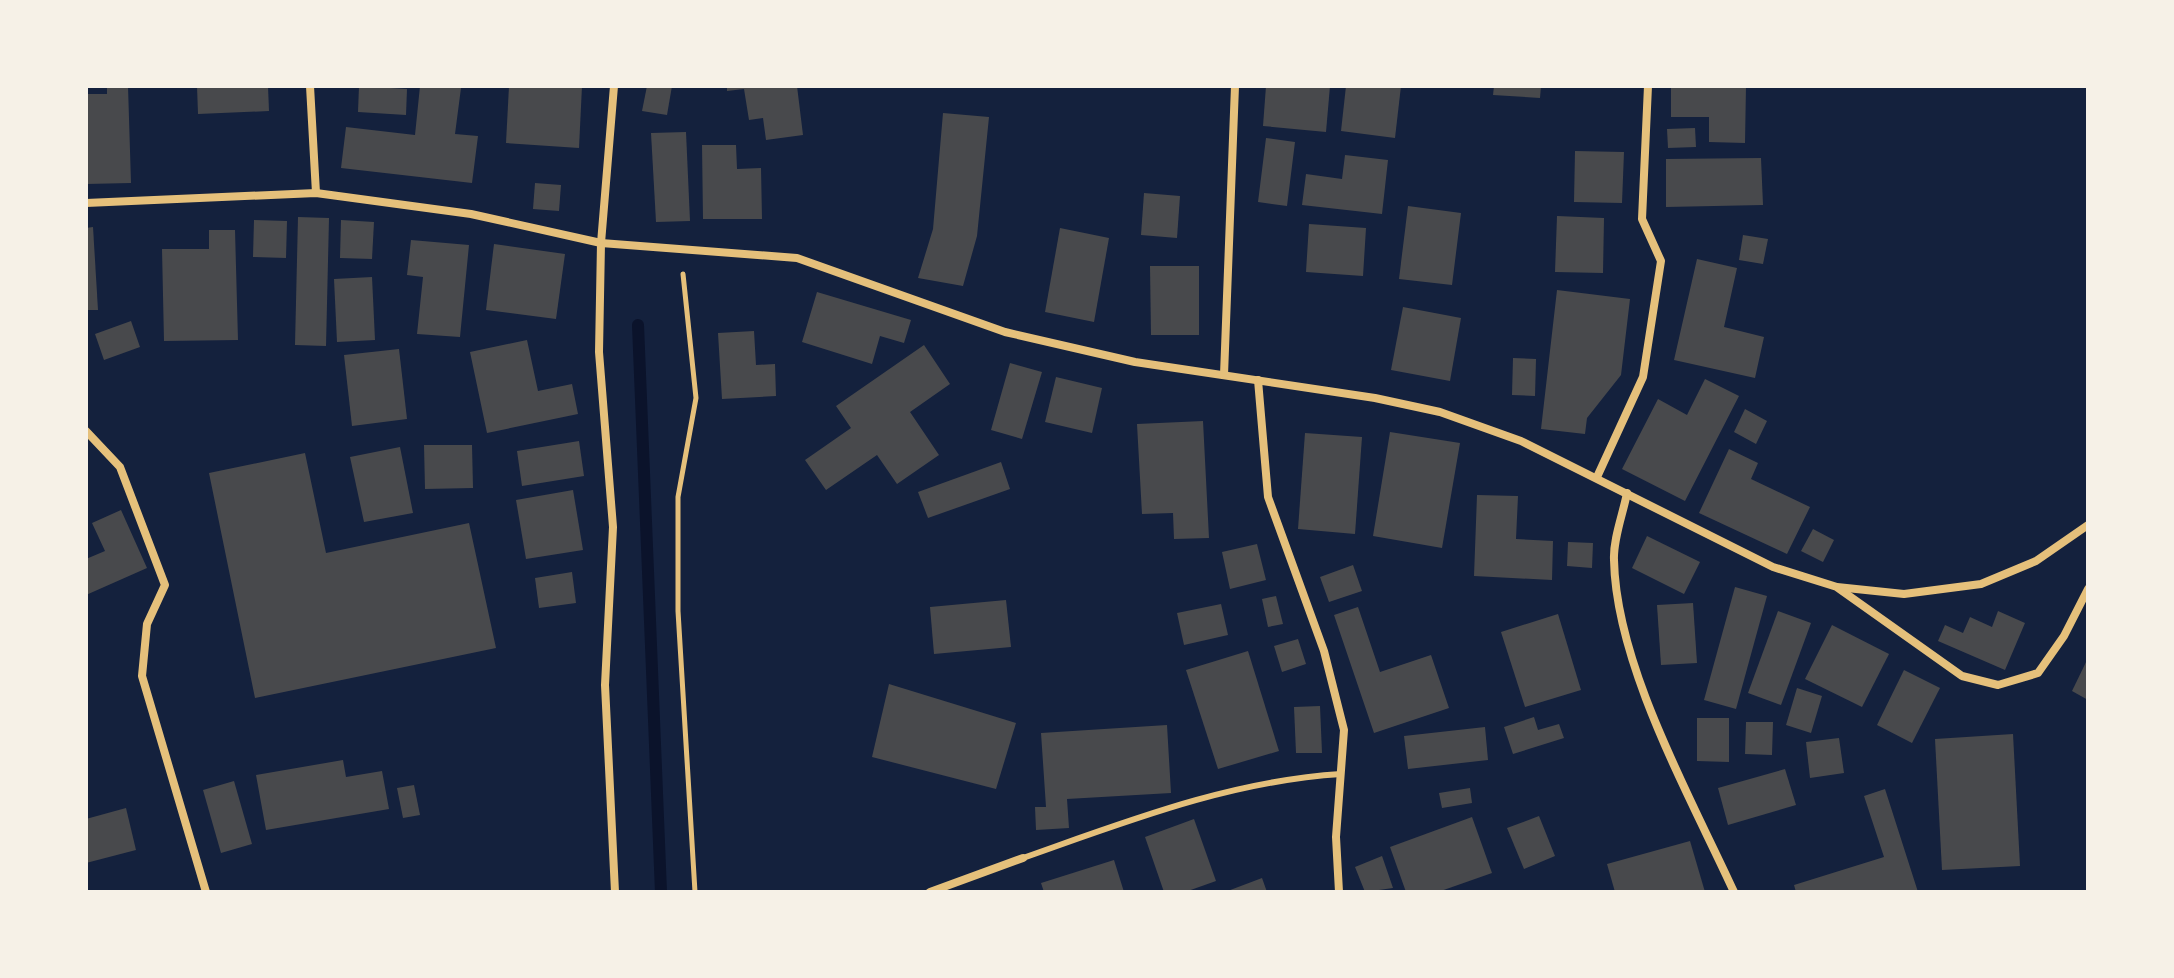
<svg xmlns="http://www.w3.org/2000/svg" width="2174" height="978" font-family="Ubuntu,sans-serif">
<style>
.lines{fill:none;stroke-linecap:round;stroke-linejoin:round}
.stream{stroke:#0b132b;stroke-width:12}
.building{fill:#48494c}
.path{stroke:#e5c07b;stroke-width:5}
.service{stroke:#e5c07b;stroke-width:6}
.minor{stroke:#e5c07b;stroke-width:8}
</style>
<rect width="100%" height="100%" fill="#14213d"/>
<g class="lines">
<!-- stream -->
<polyline class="stream" points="638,325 661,892"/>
</g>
<!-- building -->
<g class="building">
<polygon points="107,86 128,86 131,183 86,184 86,94 107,94"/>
<polygon points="197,86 268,86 269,111 198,114"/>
<polygon points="359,86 407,89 406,115 358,112"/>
<polygon points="420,86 461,88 455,134 478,136 472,183 341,168 346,127 415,135"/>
<polygon points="509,86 582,86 579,148 506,143"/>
<polygon points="647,86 672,86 667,115 642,111"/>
<polygon points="727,86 797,86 803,135 766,140 763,118 749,120 744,89 727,91"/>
<polygon points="1266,86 1330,86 1326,132 1263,126"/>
<polygon points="1346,86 1401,86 1395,138 1341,131"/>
<polygon points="1494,86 1541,86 1540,98 1493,95"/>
<polygon points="1671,86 1746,86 1745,143 1709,142 1709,117 1671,117"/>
<polygon points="943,113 989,117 977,236 963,286 918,278 933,229"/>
<polygon points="1695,128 1696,147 1668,148 1667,129"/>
<polygon points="686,132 690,221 656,222 651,133"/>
<polygon points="1266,138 1295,142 1287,206 1258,202"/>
<polygon points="702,145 736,145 737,169 761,168 762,219 703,219"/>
<polygon points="1575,151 1624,152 1622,203 1574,202"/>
<polygon points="1345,155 1388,160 1382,214 1302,205 1306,174 1342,179"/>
<polygon points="1761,158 1763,205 1666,207 1666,159"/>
<polygon points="535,183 561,185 559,211 533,209"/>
<polygon points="1144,193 1180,196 1177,238 1141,235"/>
<polygon points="1408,206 1461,213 1452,285 1399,279"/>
<polygon points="1557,216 1604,218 1603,273 1555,272"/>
<polygon points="298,217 329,218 326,346 295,345"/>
<polygon points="254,220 287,221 286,258 253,257"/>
<polygon points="341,220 374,222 372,259 340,258"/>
<polygon points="1309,224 1366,228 1363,276 1306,272"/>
<polygon points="93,227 98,310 86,310 86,228"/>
<polygon points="1060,228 1109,238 1094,322 1045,312"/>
<polygon points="209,230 235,230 238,340 164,341 162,249 209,249"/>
<polygon points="1743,235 1768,239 1763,264 1739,260"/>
<polygon points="411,240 469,245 460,337 417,334 423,277 407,275"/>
<polygon points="494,244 565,254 556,319 486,310"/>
<polygon points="1697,259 1737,268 1724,327 1764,337 1755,378 1674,360"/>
<polygon points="1150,266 1199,266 1199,335 1151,335"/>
<polygon points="372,277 375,340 337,342 334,279"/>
<polygon points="1557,290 1630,299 1621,375 1587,418 1585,434 1541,429"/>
<polygon points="817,292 911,320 904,343 880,336 872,364 802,342"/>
<polygon points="1403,307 1461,318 1450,381 1391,370"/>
<polygon points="131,321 140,347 104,360 95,334"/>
<polygon points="754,331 756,365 775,364 776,396 722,399 718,333"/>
<polygon points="527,340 538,391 572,384 578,414 487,433 470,352"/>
<polygon points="924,345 950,384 910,412 939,455 897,484 877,455 826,490 805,460 851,428 836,406"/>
<polygon points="399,349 407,419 352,426 344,355"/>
<polygon points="1513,358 1536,359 1535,396 1512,395"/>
<polygon points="1010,363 1042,372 1022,439 991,430"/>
<polygon points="1056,377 1102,388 1092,433 1045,422"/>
<polygon points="1705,379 1739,396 1685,501 1622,469 1658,399 1687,415"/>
<polygon points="1745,409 1767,421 1756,444 1734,432"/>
<polygon points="1203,421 1209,538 1174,539 1173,513 1142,514 1137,424"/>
<polygon points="1390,432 1460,443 1442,548 1373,536"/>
<polygon points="1305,433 1362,437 1355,534 1298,529"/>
<polygon points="579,441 584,476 522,486 517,451"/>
<polygon points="424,445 472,445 473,488 425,489"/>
<polygon points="400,447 413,513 364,522 350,457"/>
<polygon points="1729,449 1758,463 1751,479 1810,507 1787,554 1699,513"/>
<polygon points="305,453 326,553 469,523 496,648 255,698 209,473"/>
<polygon points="1001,462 1010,489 928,518 918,492"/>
<polygon points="573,490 583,550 526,559 516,500"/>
<polygon points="1477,495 1518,496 1516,539 1553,541 1552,580 1474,576"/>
<polygon points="121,510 147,568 86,595 86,559 105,551 92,523"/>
<polygon points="1813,529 1834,540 1823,562 1801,551"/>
<polygon points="1647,536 1700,562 1684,594 1632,568"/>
<polygon points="1568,542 1593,543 1592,568 1567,566"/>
<polygon points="1257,544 1266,580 1230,589 1222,552"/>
<polygon points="1353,565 1362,591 1329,602 1320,577"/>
<polygon points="572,572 576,603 539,608 535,578"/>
<polygon points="1735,587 1767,596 1736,709 1704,700"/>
<polygon points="1276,596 1283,624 1268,627 1262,599"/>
<polygon points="1006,600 1011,647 934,654 930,607"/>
<polygon points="1693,603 1697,663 1661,665 1657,605"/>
<polygon points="1221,604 1228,635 1184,645 1177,613"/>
<polygon points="1358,607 1380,672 1431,655 1449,708 1374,733 1334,615"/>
<polygon points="1778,611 1811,623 1781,705 1748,693"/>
<polygon points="1998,611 2025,623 2005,670 1938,641 1945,625 1963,633 1970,617 1992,627"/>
<polygon points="1558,614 1581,690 1525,707 1501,632"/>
<polygon points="1832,625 1889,654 1862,707 1805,679"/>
<polygon points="1298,639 1306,664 1282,672 1274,646"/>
<polygon points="1248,651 1279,751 1218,769 1186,670"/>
<polygon points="2088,658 2088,700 2072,691"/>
<polygon points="1904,670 1940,688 1912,743 1877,725"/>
<polygon points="889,684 1016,723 996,789 872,757"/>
<polygon points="1797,688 1822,696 1811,733 1786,725"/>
<polygon points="1320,706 1322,753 1296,753 1294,707"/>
<polygon points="1534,717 1538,730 1559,724 1564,738 1513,754 1504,727"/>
<polygon points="1697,718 1729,718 1729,762 1697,761"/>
<polygon points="1746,722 1773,722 1772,755 1745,754"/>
<polygon points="1167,725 1171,793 1067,799 1069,828 1036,830 1035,807 1046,807 1041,733"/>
<polygon points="1485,727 1488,760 1408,769 1404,736"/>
<polygon points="2013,734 2020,866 1942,870 1935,739"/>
<polygon points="1839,738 1844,773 1810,778 1806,742"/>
<polygon points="343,760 346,777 382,771 389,809 266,830 256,775"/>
<polygon points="1785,769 1796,805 1728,825 1718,788"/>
<polygon points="234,781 252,844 221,853 203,790"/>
<polygon points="414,785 420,815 403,818 397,788"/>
<polygon points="1470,788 1472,803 1442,808 1439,793"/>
<polygon points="1885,789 1918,892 1796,892 1794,885 1884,857 1864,796"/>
<polygon points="126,808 136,850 86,863 86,819"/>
<polygon points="1539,816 1555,856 1524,869 1507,828"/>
<polygon points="1472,817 1492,873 1438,892 1406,892 1390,847"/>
<polygon points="1194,819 1216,881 1185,892 1164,892 1145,837"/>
<polygon points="1690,841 1705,892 1615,892 1607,864"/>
<polygon points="1382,856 1393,888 1365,892 1355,867"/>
<polygon points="1114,860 1124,892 1044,892 1041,883"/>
<polygon points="1262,878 1267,892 1225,892"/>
</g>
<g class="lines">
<!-- path -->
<polyline class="path" points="683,274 696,398 678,497 678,611 695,892"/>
<!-- service -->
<path class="service" d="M1023,858C1128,821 1230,781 1341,774"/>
<!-- minor -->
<g class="minor">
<polyline points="310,86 316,193"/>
<polyline points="614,86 601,243 599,352 613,527 605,685 615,892"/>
<polyline points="86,203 316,193 471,214 601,243 797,258 1005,332 1135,362 1375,398 1440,412 1521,441 1773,567 1837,587 1904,594 1981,584 2036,561 2088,525"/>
<polyline points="1224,375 1235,86"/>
<polyline points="1258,380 1268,497 1324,651 1344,730 1336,837 1339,892"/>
<polyline points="86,431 120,467 165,585 147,624 142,676 206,892"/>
<polyline points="1597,477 1643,377 1661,261 1642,219 1648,86"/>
<path d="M1627,493C1623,514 1613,539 1614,560C1616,665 1690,796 1734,892"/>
<polyline points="1838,588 1962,676 1998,685 2038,673 2064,636 2088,589"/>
<polyline points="930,892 1023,858"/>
</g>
</g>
<!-- border -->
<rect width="2174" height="978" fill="none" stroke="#f6f1e7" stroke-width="176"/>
</svg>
